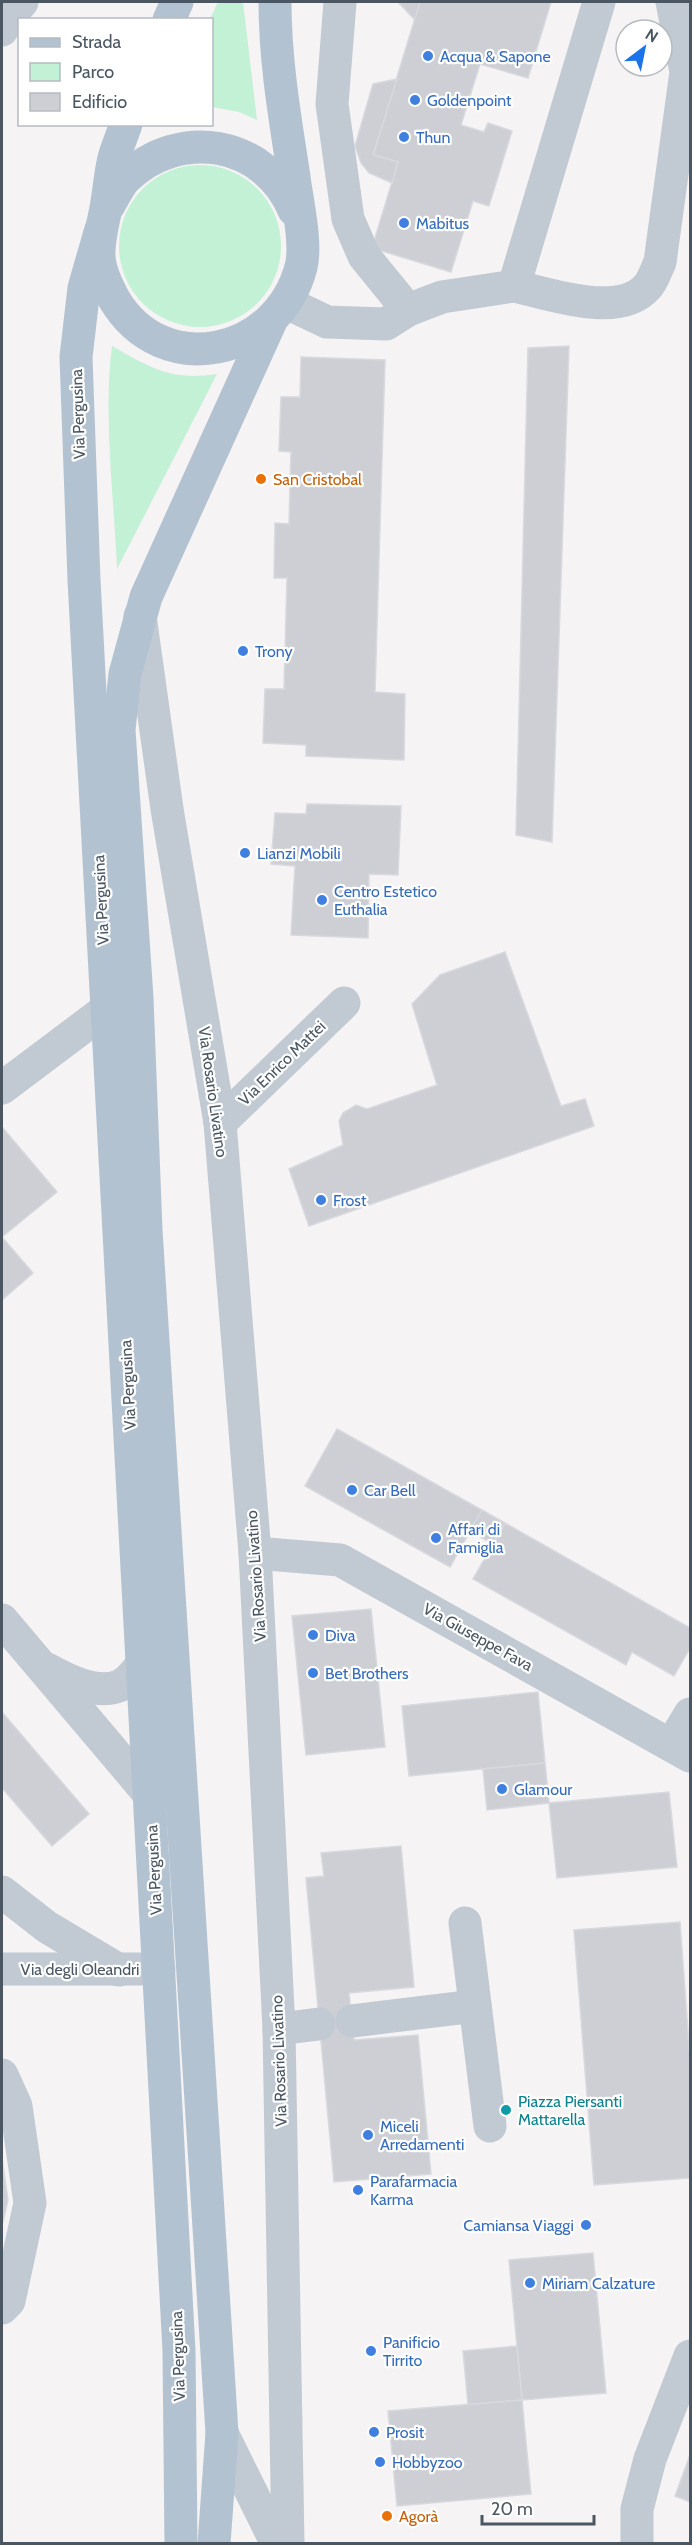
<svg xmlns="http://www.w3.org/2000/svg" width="692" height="2545" font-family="Cabin,sans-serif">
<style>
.green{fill:#c3f1d5}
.building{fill:#cdcfd5;stroke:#d7d9de;stroke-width:1.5}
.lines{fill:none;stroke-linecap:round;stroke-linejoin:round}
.minor{stroke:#c1cad2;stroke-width:33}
.major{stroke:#b3c2d1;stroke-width:33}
.shop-dot{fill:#3f7fe0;stroke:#fff;stroke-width:2}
.food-dot{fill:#e8710a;stroke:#fff;stroke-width:2}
.culture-dot{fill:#0f9aa8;stroke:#fff;stroke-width:2}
.labels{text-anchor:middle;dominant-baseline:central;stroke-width:4.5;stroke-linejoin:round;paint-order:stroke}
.shop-label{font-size:16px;fill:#366cbe;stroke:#fff;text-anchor:start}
.street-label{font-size:16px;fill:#4a5661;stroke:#fff}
.food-label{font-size:16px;fill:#c56008;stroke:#fff;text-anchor:start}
.culture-label{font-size:16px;fill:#0d838f;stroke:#fff;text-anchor:start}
</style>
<rect width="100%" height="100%" fill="#f5f3f3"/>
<!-- green -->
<g class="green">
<polygon points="218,2 243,2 257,120 239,112 212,107 212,20 210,19"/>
<circle cx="200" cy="246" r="81"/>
<path d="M112,346C151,368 171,381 217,374L117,569C114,497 103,416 112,346Z"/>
</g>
<!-- building -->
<g class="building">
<polygon points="398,2 420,2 415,20"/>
<polygon points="420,2 551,2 528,78 480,64 461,125 484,132 488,123 512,131 489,206 473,201 451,272 372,248 398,162 373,155"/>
<polygon points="397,79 373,155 398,162 392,183 369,173 361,163 355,146 373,84"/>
<polygon points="569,346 552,842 516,835 528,348"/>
<polygon points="301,357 385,360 375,692 405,694 404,760 306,756 306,745 263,743 265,689 284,689 287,578 274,578 275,523 289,524 291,452 279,451 281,397 300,397"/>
<polygon points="307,804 401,806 398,875 369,874 368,938 291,935 295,866 271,864 275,813 306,814"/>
<polygon points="505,952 561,1106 585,1099 594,1126 309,1226 289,1169 343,1145 339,1121 343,1113 356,1105 367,1109 437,1085 412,1004 440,975"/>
<polygon points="2,1127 57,1192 2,1237 33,1273 2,1300"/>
<polygon points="337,1429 482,1510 450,1567 305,1486"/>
<polygon points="482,1510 505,1523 493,1544 470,1531"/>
<polygon points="505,1523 690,1628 690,1648 674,1676 632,1652 626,1665 473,1579"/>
<polygon points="371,1609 385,1747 306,1755 292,1616"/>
<polygon points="538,1692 545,1763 409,1776 402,1706"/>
<polygon points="2,1712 89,1814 52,1846 2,1788"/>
<polygon points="545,1763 549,1803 487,1810 483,1769"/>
<polygon points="669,1792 677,1867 557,1878 549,1803"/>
<polygon points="401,1846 414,1987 349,1993 354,2040 418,2035 431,2174 334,2182 306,1878 324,1876 321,1853"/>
<polygon points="680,1922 690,2059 690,2178 594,2185 574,1930"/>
<polygon points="2,2159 8,2200 2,2226"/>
<polygon points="593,2253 606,2393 522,2400 509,2260"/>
<polygon points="517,2346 522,2400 468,2405 463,2351"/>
<polygon points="522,2400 531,2494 397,2506 388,2411"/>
<polygon points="690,2455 690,2502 675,2496"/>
</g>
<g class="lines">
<!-- minor -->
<g class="minor">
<polyline points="340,2 332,104 348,219 364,256 408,310"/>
<polyline points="2,30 11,14 22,2"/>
<path d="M514,286C550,294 619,319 647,287C653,281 656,270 660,262L686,72L672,2"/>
<polyline points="287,303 327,322 386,324 408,310 442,297 514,286 599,2"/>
<polyline points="140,616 167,809 220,1123 255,1553 279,2029 288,2544"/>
<polyline points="2,1088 107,1009"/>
<polyline points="220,1123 344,1003"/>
<polyline points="255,1553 340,1560 690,1756"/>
<polyline points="2,1620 150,1795"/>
<path d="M47,1669C67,1680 96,1695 119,1686C129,1682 137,1670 143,1663"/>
<polyline points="672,1744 690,1714"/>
<polyline points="2,1892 47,1927 119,1970"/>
<polyline points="465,1923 490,2126"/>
<polyline points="2,1969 159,1969"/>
<polyline points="352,2021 475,2006"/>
<polyline points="279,2029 319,2024"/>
<polyline points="2,2075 16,2106 30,2203 9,2301 2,2308"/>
<polyline points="222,2433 277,2544"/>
<polyline points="637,2544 637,2509 650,2459 690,2356"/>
</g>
<!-- major -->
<g class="major">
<polyline points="169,20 177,2"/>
<path d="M126,124C122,136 117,147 114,158C110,174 109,192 106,208C103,224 98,240 99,257C100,272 107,286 114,299C162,381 278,356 301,267C307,244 297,201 294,177C285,118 275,61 275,2"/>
<path d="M109,205C114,197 119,185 126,178C180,126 265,141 294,210"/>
<polyline points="101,229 84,288 76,357 84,580 179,2351 181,2544"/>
<polyline points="214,2544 222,2433 146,1230 137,998 119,730 125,674 146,597 271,321"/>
</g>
</g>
<!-- markers -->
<g class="shop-dot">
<circle cx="428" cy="56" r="6"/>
<circle cx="415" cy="100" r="6"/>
<circle cx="404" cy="137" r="6"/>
<circle cx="404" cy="223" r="6"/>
<circle cx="243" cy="651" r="6"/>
<circle cx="245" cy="853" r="6"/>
<circle cx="322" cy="900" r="6"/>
<circle cx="321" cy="1200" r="6"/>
<circle cx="352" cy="1490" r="6"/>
<circle cx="436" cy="1538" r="6"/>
<circle cx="313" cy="1635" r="6"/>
<circle cx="313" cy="1673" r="6"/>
<circle cx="502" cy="1789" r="6"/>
<circle cx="368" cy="2135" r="6"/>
<circle cx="358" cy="2190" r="6"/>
<circle cx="586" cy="2225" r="6"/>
<circle cx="530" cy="2283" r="6"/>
<circle cx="371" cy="2351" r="6"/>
<circle cx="374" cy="2432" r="6"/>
<circle cx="380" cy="2462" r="6"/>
</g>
<g class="food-dot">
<circle cx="261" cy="479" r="6"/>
<circle cx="387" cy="2516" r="6"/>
</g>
<circle class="culture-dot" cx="506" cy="2110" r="6"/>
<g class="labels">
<!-- shop labels -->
<g class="shop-label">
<text x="440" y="56">Acqua &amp; Sapone</text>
<text x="427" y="100">Goldenpoint</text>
<text x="416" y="137">Thun</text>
<text x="416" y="223">Mabitus</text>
<text x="255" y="651">Trony</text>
<text x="257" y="853">Lianzi Mobili</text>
<text x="334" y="891">Centro Estetico<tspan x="334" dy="18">Euthalia</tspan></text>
<text x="333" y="1200">Frost</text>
<text x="364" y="1490">Car Bell</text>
<text x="448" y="1529">Affari di<tspan x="448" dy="18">Famiglia</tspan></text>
<text x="325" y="1635">Diva</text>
<text x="325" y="1673">Bet Brothers</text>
<text x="514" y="1789">Glamour</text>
<text x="380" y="2126">Miceli<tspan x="380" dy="18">Arredamenti</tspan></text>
<text x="370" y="2181">Parafarmacia<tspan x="370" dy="18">Karma</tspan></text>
<text x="574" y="2225" text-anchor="end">Camiansa Viaggi</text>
<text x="542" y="2283">Miriam Calzature</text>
<text x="383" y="2342">Panificio<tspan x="383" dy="18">Tirrito</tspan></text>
<text x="386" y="2432">Prosit</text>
<text x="392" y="2462">Hobbyzoo</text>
</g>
<!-- street labels -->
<g class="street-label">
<text transform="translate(78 414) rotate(-92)">Via Pergusina</text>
<text transform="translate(101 900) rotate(-93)">Via Pergusina</text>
<text transform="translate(282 1063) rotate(-44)">Via Enrico Mattei</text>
<text transform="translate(213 1092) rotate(82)">Via Rosario Livatino</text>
<text transform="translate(128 1385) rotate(-93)">Via Pergusina</text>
<text transform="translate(256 1576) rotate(-94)">Via Rosario Livatino</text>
<text transform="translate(478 1637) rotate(29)">Via Giuseppe Fava</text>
<text transform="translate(154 1870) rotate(-93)">Via Pergusina</text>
<text x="80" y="1969">Via degli Oleandri</text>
<text transform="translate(279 2061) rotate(-92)">Via Rosario Livatino</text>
<text transform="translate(178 2356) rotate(-92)">Via Pergusina</text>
</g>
<!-- food labels -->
<g class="food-label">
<text x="273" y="479">San Cristobal</text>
<text x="399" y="2516">Agorà</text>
</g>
<!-- culture labels -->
<g class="culture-label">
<text x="518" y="2101">Piazza Piersanti<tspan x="518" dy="18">Mattarella</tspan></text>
</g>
</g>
<!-- border -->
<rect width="692" height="2545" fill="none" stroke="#4a5661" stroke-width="6"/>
<!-- legend -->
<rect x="18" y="18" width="195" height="108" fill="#ffffff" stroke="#b7bbc0" stroke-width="1.5"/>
<rect x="30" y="38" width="30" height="9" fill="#b3c2d1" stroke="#b7bbc0" stroke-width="1.5"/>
<text x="72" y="48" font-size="18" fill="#4a5661">Strada</text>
<rect x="30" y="63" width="30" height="18" fill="#c3f1d5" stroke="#b7bbc0" stroke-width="1.5"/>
<text x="72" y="78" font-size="18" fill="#4a5661">Parco</text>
<rect x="30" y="93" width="30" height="18" fill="#cdcfd5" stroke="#b7bbc0" stroke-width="1.5"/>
<text x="72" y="108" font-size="18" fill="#4a5661">Edificio</text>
<!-- north arrow -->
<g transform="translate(644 48) rotate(32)"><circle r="28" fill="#ffffff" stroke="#b7bbc0" stroke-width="1.5"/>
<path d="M0-4.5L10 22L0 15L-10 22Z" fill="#1a73e8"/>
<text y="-9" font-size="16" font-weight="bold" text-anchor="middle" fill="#4a5661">N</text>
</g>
<!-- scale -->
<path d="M482 2515v9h112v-9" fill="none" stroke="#4a5661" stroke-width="3"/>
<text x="491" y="2515" font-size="18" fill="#4a5661" stroke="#ffffff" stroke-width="4.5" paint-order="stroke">20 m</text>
</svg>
